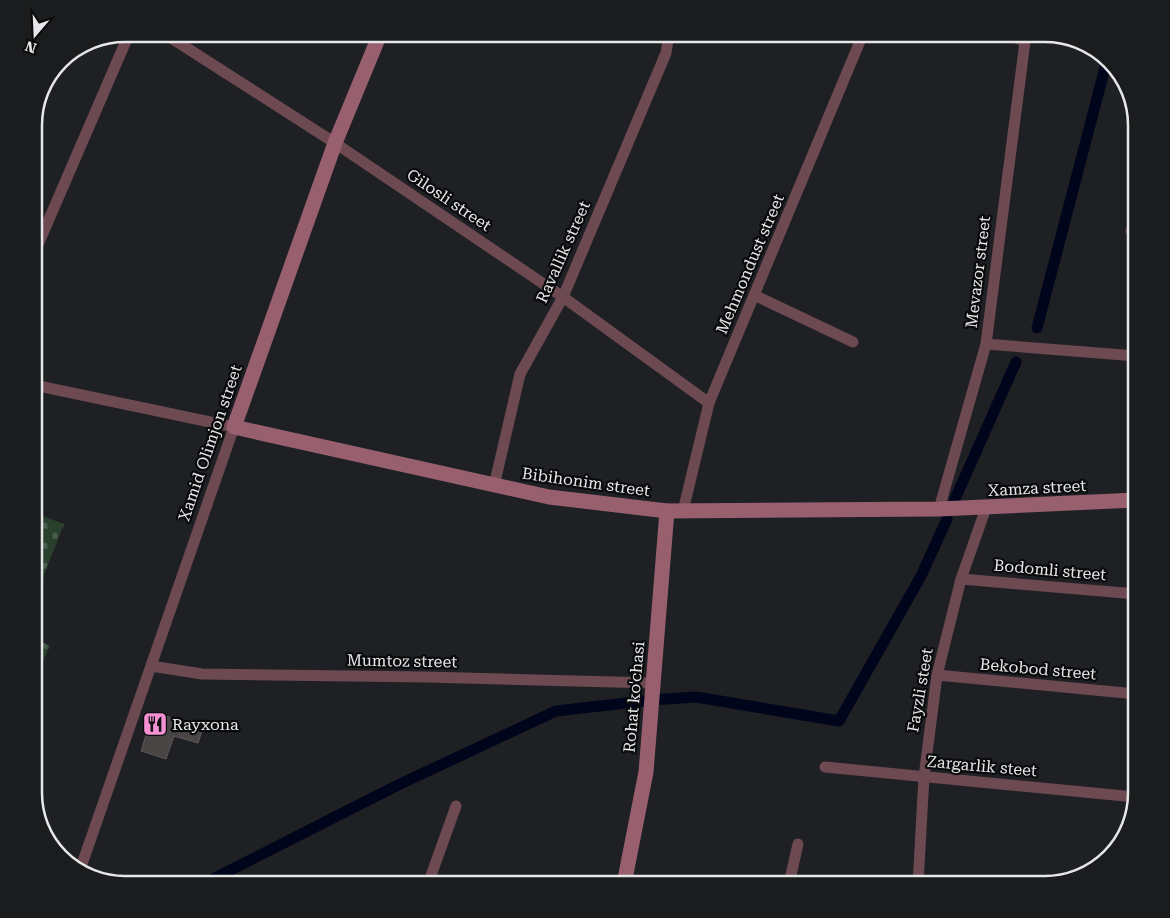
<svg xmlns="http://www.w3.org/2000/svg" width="1170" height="918" font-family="'Roboto Serif',serif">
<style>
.cemetery{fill:url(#cemetery-stones)}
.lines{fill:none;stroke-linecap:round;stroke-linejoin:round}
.canal{stroke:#00051b;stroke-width:11}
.building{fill:#494544;stroke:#5d5857}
.street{stroke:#6d4952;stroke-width:11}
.secondary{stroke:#985f6f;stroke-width:15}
.labels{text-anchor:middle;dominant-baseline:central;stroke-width:4.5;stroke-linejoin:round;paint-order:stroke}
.street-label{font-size:16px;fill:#e6e7e9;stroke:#090a0b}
.poi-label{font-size:16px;fill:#e6e7e9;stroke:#090a0b;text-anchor:start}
.rim{fill:none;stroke:#e6e7e9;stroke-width:2.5}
</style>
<defs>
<pattern id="cemetery-stones" width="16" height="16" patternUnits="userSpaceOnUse" patternTransform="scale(1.25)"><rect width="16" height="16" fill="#29402c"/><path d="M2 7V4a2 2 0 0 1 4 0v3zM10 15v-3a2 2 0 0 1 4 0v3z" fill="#485c4b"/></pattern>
</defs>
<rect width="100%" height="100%" fill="#1e2023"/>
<!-- cemetery -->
<g class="cemetery">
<polygon points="34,513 64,524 34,600"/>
<polygon points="34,638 50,646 34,680"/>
</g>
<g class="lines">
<!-- canal -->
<g class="canal">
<polyline points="1037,328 1107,60"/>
<polyline points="955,499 1016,362"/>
<polyline points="203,884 398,785 556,711 652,700 696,697 839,721 921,576 947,519"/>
</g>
</g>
<!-- building -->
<polygon class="building" points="153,712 203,728 198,743 174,736 166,759 141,751"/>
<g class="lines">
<!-- street -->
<g class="street">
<polyline points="165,34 335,143 563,297 709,403"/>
<polyline points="1006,34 1024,41"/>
<polyline points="1131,231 1136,232"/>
<polyline points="34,254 129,34"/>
<polyline points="754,295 853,342"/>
<polyline points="986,344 1136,356"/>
<polyline points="34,385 234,427 81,867"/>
<polyline points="494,486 520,374 563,297 666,53 669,34"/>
<polyline points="939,509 986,344 1026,34"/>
<polyline points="683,511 709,403 863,34"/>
<polyline points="961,579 1136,594"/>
<polyline points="151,666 202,674 427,677 653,683"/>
<polyline points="937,675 1136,694"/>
<polyline points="825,767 1135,797"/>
<polyline points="918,880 965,884"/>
<polyline points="428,884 456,806"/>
<polyline points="789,884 798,844"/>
<polyline points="918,884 924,777 937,675 961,579 986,508"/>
</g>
<!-- secondary -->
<g class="secondary">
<polyline points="380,34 335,143 234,427 549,497 667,511 939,509 1136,500"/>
<polyline points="624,884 646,772 667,511"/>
</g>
</g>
<!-- icons -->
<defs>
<symbol id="restaurant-square" viewBox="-11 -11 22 22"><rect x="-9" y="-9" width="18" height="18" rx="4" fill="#f491d3" stroke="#090a0b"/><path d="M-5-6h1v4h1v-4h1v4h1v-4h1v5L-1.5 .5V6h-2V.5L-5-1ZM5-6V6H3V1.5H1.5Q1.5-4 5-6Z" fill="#111"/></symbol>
</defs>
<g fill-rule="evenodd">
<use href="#restaurant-square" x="141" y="710" width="28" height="28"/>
</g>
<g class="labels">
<!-- street labels -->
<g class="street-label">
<text transform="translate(449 200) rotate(34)">Gilosli street</text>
<text transform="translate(563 252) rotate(-66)">Ravallik street</text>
<text transform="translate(750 264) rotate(-67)">Mehmondust street</text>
<text transform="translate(978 272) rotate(-83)">Mevazor street</text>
<text transform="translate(210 443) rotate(-71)">Xamid Olimjon street</text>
<text transform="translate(586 482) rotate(8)">Bibihonim street</text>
<text transform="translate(1037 488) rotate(-3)">Xamza street</text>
<text transform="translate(1050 570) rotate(5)">Bodomli street</text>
<text transform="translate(402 661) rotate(1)">Mumtoz street</text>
<text transform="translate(1038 669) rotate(5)">Bekobod street</text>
<text transform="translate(920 690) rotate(-80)">Fayzli steet</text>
<text transform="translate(634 697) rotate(-85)">Rohat ko'chasi</text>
<text transform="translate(982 766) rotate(5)">Zargarlik steet</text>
</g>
<!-- poi labels -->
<g class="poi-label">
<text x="172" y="724">Rayxona</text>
</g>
</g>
<!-- crop -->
<path d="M0 0H1170V918H0ZM125 42H1045A83 83 0 0 1 1128 125V793A83 83 0 0 1 1045 876H125A83 83 0 0 1 42 793V125A83 83 0 0 1 125 42Z" fill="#1b1c1d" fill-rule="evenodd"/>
<path class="rim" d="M125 42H1045A83 83 0 0 1 1128 125V793A83 83 0 0 1 1045 876H125A83 83 0 0 1 42 793V125A83 83 0 0 1 125 42Z"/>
<!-- north arrow -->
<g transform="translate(35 35) rotate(199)" stroke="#090a0b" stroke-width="4" paint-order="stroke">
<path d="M0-4L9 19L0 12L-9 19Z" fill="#e6e7e9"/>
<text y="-8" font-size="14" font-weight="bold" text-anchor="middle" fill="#e6e7e9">N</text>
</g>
</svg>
